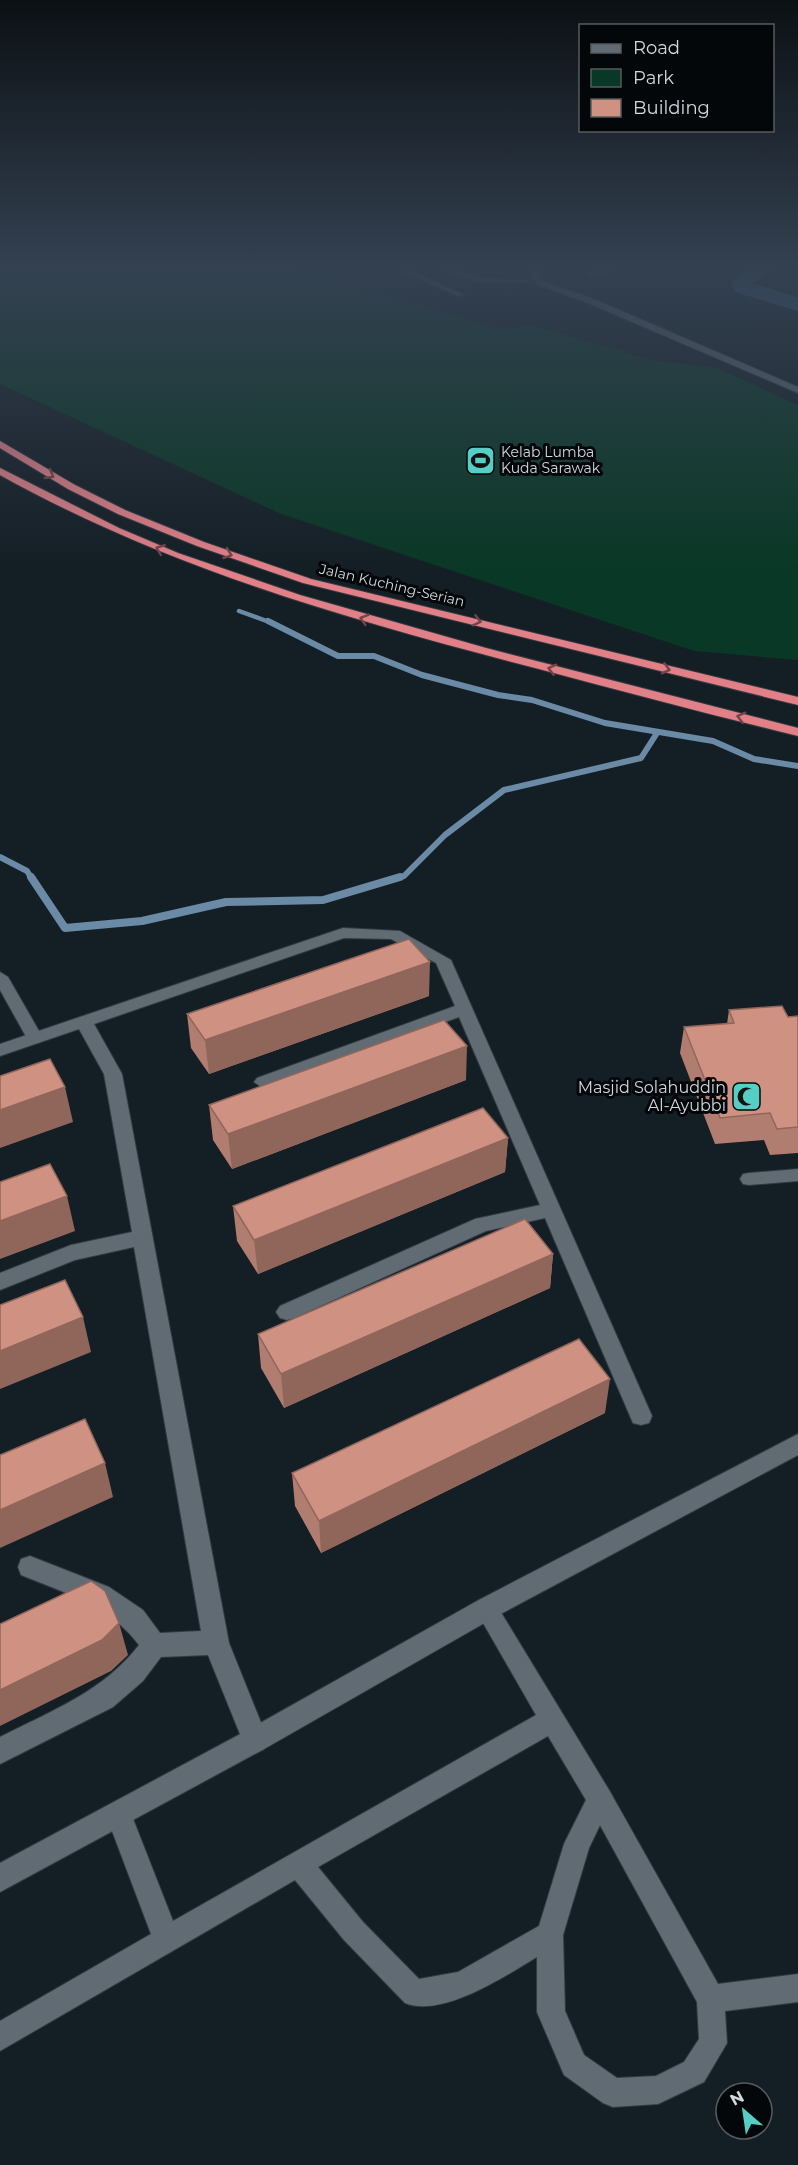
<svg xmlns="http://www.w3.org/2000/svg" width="798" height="2165" font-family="Montserrat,sans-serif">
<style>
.green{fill:#0a3826}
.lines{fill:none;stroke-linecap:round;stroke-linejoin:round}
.stream-far2{stroke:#6a8aa6;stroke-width:4.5}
.stream-far1{stroke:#6a8aa6;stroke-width:6}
.stream{stroke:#6a8aa6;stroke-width:8}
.river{fill:#3e688f;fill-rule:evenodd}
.lane-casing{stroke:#343a40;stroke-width:2}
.street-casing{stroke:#343a40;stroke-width:2}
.secondary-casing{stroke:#343a40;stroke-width:2}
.highway-casing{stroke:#343a40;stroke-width:2}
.lane{fill:#606b74;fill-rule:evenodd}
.street{fill:#606b74;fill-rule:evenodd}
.secondary{fill:#606b74;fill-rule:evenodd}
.highway{fill:#e28088;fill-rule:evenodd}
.wall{fill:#b17d70}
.shaded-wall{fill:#90665b}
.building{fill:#ce9182;stroke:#90665b;stroke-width:1.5}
.oneway{stroke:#734449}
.labels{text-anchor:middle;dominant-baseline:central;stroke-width:6;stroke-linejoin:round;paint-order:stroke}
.far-poi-label{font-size:14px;fill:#d2d8dd;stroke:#04070a;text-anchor:start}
.far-street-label{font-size:14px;fill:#d2d8dd;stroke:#04070a}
.poi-label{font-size:16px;fill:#d2d8dd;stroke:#04070a;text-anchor:end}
</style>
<rect width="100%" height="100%" fill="#141e25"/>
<!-- green -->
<polygon class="green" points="0,266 282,266 500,329 531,325 652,360 717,368 798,405 798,660 694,651 281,514 0,384"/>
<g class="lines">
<!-- stream-far2 -->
<polyline class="stream-far2" points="239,611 272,623"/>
<!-- stream-far1 -->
<g class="stream-far1">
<polyline points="268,621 338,656 374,656 422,675 498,695 532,700 605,723 713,741 754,759 798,766"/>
<polyline points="0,857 27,871 32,879"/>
<polyline points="395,879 404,876 445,835 504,790 641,758 657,733"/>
</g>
<!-- stream -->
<polyline class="stream" points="31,877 65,928 142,921 226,902 323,900 400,877"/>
<!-- river -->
<polygon class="river" points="752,266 778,266 753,283 798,297 798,311 735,292 731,281"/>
<defs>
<g id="lane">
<polygon points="401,266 462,294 464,295 458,296 392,267"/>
<polygon points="430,266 441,266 480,278 542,282 480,282"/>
<polygon points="617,266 633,266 590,275 587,273"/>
<polygon points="0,972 8,977 43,1038 41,1042 35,1043 29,1042 0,990"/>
<polygon points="798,1169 798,1181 749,1185 743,1184 740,1179 743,1174 749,1173"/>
<path d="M486,1598L494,1601L609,1790L718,1984L798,1974V2002L725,2011L727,2043L704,2082L658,2104L613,2107L603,2103L564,2075L537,2012V1957C505,1976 443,2018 405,2003L344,1940L295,1880L0,2051V2021L151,1934L106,1815L110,1806L119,1802L128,1806L173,1921L536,1715L475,1609L478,1601ZM548,1736L586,1800L564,1844L539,1926L458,1972L419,1979L363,1922L318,1867ZM600,1825L697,2002L699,2039L684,2062L656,2076L617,2078L584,2055L565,2011L563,1935L589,1848Z"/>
</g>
<path id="street" d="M343,928L400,931L451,960L652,1416L649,1423L641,1425L633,1423L545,1218L486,1231L294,1318L287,1320L280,1318L276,1312L280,1306L475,1219L540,1205L459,1017L269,1086L263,1088L254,1082L257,1078L455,1006L436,963L391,939L344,938L94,1024L122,1074L229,1643L268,1740L264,1749L255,1753L246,1749L208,1655L161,1657L143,1681L113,1707L0,1764V1737C51,1711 104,1691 139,1645C110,1606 65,1593 21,1575L18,1567L21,1559L30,1556L109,1587L143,1610L160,1633L201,1631L134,1247L75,1260L0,1290V1273L71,1245L132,1232L104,1074L79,1029L0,1056V1044Z"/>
<g id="secondary">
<polygon points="537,266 544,266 540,275 542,281 594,299 798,387 798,393 588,303 536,284 532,275"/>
<polygon points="798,1434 798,1455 495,1617 264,1749 0,1892 0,1863 246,1731 477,1601"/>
</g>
<g id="highway">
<polygon points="0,441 75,485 125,510 204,542 311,579 798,697 798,705 303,583 197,546 118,514 68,489 0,448"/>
<path d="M0,468L119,528L178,553L300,595L486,648L798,728V736C712,715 625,692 539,669C353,621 169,569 0,475Z"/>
</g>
</defs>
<!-- lane casing -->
<use href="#lane" class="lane-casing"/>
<!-- street casing -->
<use href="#street" class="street-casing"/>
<!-- secondary casing -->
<use href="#secondary" class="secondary-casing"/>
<!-- highway casing -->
<use href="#highway" class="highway-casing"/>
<!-- lane -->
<use href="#lane" class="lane"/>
<!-- street -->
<use href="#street" class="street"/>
<!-- secondary -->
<use href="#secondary" class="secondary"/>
<!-- highway -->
<use href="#highway" class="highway"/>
</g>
<!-- wall -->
<g class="wall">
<polygon points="429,996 209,1074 191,1048 187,1014"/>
<polygon points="729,1010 788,1017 798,1016 798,1153 770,1155 764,1140 715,1144 680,1053 684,1027 727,1024"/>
<polygon points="466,1080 232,1169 213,1140 209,1105"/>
<polygon points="508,1138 505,1172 258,1274 237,1241 233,1206"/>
<polygon points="553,1254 550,1288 284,1408 261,1368 258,1334"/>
<polygon points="605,1413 321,1553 295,1506 292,1473"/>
</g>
<!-- shaded-wall -->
<g class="shaded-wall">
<polygon points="430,962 429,996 209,1074 205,1040"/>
<polygon points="467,1046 466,1080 232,1169 228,1134"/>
<polygon points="65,1087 73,1122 0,1148 0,1110"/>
<polygon points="508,1138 505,1172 258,1274 254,1240"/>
<polygon points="67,1196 75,1231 0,1259 0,1221"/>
<polygon points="553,1254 550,1288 284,1408 281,1374"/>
<polygon points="83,1317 91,1352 0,1389 0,1351"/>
<polygon points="610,1379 605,1413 321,1553 319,1521"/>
<polygon points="105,1463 113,1497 0,1548 0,1510"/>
<polygon points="119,1623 128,1655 111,1671 0,1726 0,1690"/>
</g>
<!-- building -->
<g class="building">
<polygon points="409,939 430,962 205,1040 187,1014"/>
<polygon points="782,1006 788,1017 798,1016 798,1127 777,1129 770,1113 720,1118 684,1027 734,1023 729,1010"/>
<polygon points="444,1020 467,1046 228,1134 209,1105"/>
<polygon points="50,1059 65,1087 0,1110 0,1076"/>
<polygon points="483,1108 508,1138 254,1240 233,1206"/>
<polygon points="50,1164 67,1196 0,1221 0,1182"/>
<polygon points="525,1219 553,1254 281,1374 258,1334"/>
<polygon points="65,1280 83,1317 0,1351 0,1305"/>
<polygon points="579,1339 610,1379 319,1521 292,1473"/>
<polygon points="85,1419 105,1463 0,1510 0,1455"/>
<polygon points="91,1581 105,1591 119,1623 102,1640 0,1690 0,1624"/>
</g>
<!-- one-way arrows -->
<defs><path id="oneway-chevron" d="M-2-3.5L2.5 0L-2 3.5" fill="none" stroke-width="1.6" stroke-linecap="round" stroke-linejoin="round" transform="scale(1.5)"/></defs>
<g class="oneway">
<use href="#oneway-chevron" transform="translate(50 475) rotate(30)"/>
<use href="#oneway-chevron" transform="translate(160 549) rotate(-158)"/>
<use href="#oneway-chevron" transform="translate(228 554) rotate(20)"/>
<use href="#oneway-chevron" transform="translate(364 619) rotate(-163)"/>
<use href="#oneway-chevron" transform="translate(477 621) rotate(15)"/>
<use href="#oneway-chevron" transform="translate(552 669) rotate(-165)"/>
<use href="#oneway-chevron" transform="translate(666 669) rotate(14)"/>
<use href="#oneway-chevron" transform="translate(741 717) rotate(-166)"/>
</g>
<!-- sky -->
<linearGradient id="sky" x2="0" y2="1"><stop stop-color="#0b1014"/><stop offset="0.47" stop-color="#344151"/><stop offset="1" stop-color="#344151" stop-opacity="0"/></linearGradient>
<rect width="798" height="569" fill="url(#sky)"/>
<!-- icons -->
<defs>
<symbol id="stadium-square" viewBox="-11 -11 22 22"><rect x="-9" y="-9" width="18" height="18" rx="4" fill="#55cec5" stroke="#04070a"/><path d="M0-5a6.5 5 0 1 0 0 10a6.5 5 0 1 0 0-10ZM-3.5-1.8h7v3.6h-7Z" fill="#111"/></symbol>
<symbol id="mosque-square" viewBox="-11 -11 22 22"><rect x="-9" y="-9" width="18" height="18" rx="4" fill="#55cec5" stroke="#04070a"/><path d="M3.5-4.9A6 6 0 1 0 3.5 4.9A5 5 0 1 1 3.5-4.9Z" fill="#111"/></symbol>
</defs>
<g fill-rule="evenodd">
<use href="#stadium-square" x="464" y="444" width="33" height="33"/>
<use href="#mosque-square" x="730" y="1080" width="33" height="33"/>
</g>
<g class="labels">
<!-- far-poi labels -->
<g class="far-poi-label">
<text x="501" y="452">Kelab Lumba<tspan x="501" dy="16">Kuda Sarawak</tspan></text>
</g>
<!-- far-street labels -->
<g class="far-street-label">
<text transform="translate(392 585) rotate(13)">Jalan Kuching-Serian</text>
</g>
<!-- poi labels -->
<g class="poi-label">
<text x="726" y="1087">Masjid Solahuddin<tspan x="726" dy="18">Al-Ayubbi</tspan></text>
</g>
</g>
<!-- legend -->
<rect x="579" y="24" width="195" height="108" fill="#04070a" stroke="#565b5e" stroke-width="1.5"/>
<rect x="591" y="44" width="30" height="9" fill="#606b74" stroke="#565b5e" stroke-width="1.5"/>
<text x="633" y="54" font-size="18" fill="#d2d8dd">Road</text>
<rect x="591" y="69" width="30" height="18" fill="#0a3826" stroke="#565b5e" stroke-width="1.5"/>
<text x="633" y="84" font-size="18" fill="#d2d8dd">Park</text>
<rect x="591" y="99" width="30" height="18" fill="#ce9182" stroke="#565b5e" stroke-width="1.5"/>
<text x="633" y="114" font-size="18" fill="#d2d8dd">Building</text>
<!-- north arrow -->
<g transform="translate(744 2111) rotate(331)"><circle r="28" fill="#04070a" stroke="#565b5e" stroke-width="1.5"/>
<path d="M0-4.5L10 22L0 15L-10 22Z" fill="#55cec5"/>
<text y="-9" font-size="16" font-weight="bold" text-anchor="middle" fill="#d2d8dd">N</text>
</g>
</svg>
